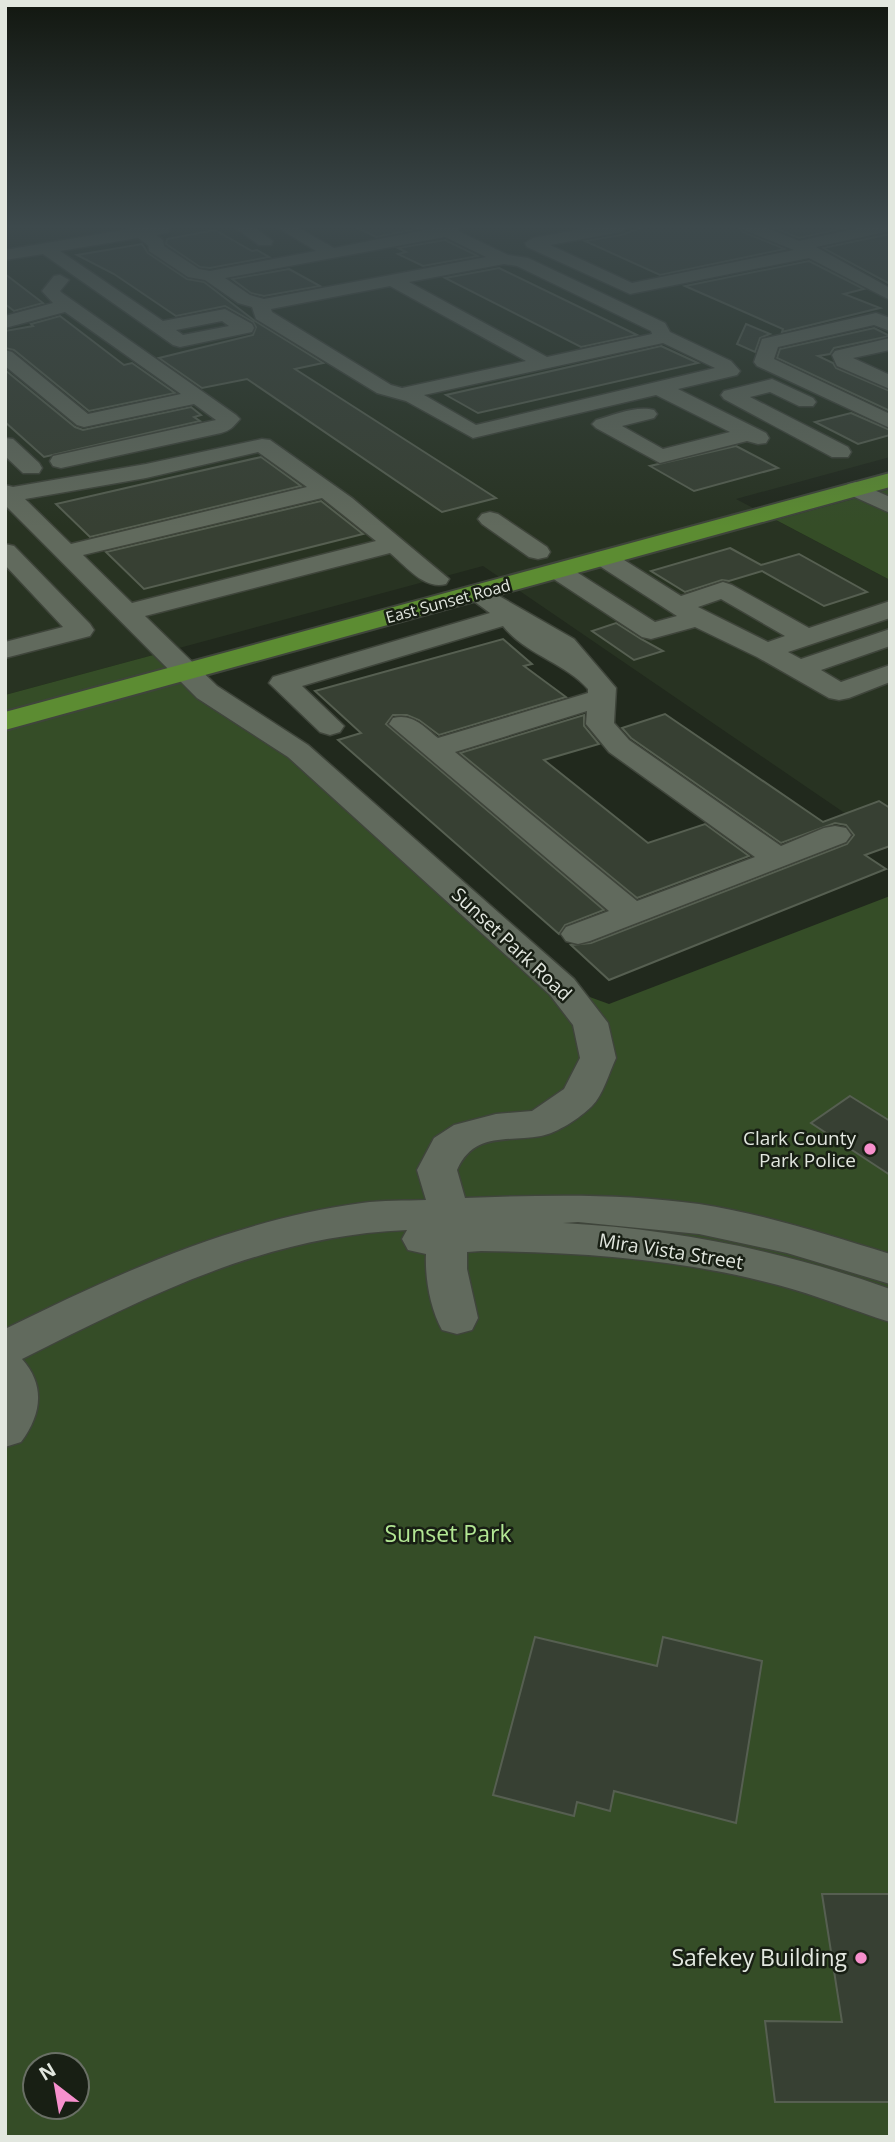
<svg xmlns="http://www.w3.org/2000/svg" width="895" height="2142" viewBox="0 0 895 2142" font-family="'Open Sans',sans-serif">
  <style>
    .built { fill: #283322 }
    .green { fill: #354d27; fill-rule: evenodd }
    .building { fill: #374033; stroke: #565f51; stroke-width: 2 }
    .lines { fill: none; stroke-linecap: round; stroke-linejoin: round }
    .minor-casing { stroke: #3f453b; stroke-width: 3 }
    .major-casing { stroke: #3f453b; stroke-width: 4 }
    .minor { fill: #616a5d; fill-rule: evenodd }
    .major { fill: #5c8c32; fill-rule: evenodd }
    .poi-dot { fill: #f790cd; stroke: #181f14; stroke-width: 2.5 }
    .labels { text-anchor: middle; stroke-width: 5; stroke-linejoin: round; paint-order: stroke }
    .far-street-label { font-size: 16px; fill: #e2e7df; stroke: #181f14 }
    .street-label { font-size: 19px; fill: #e2e7df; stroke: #181f14 }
    .poi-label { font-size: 19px; fill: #e2e7df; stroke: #181f14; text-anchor: end }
    .near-park-label { font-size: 23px; fill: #b3e794; stroke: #181f14 }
    .near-poi-label { font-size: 23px; fill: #e2e7df; stroke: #181f14; text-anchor: end }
  </style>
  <rect width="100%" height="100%" fill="#21291d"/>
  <path class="built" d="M5,227H890V457L736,499L890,580V844L483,566L5,695Z"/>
  <g class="green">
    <path d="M890,489V580L776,520Z"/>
    <path d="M168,651L266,728L562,987L609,1004L890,896V2137H5V695ZM35,2065H77V2107H35Z"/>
  </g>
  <g class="building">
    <path d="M356,227H420L422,228L376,237Z"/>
    <path d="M643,227H739L743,232L785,249L660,275L585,241L621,235Z"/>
    <path d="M772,227H850L799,238Z"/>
    <path d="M215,230L252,251L257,250L269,257L210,268L200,267L166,244L167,239Z"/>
    <path d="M890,234V284L823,248Z"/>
    <path d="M445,240L478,256L423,266L398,254L406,252L398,248Z"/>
    <path d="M142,244L148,253L187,279L204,282L255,321L323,363L295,369L496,498L442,512L247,379L202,388L159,358L253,335L256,327L253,322L225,306L176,316L114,274L77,255Z"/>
    <path d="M809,261L864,289L844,294L880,308L782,332L783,329L685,286Z"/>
    <path d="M499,268L637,335L581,347L445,278Z"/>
    <path d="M289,269L320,286L264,296L251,293L232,279Z"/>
    <path d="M5,274L43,303L14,311L5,304Z"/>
    <path d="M60,316L124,365L132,363L175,393L89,411L14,350L5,348V331L33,326L31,324Z"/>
    <path d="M746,324L770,334L760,338L755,352L737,344Z"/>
    <path d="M874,328L890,336L834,348L830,354L818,356L833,363L836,368L890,391V411L777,358L780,349Z"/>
    <path d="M661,346L698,363L478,413L446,395Z"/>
    <path d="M5,370L75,427L83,430L191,407L201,415L194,417L200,421L44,457L5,422Z"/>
    <path d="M851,413L890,430V435L858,444L815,422Z"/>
    <path d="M736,446L778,468L694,491L650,466Z"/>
    <path d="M261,457L301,486L90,537L56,504Z"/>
    <path d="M321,501L363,534L144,589L106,552Z"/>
    <path d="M730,548L761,565L799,554L867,592L824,606L762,571L729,581L722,580L685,592L651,571Z"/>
    <path d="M616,623L641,639L663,651L634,660L592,631Z"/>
    <path d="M503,639L532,664L524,666L566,697L439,735L419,720L407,715H393L386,724L604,910L565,925L559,934L338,740L361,733L315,691Z"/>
    <path d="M665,714L823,822L879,801L890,808V846L865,855L886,869L609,980L571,945L591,943L847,844L854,835L846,825L835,823L781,843L631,738L622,728Z"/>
    <path d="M584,715V726L599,744L544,760L648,843L705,824L749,856L637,898L460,753Z"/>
    <path d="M850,1096L890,1121V1175L811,1123Z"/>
    <path d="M535,1637L657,1666L663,1637L762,1661L736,1823L614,1791L610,1811L577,1802L574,1816L493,1795Z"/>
    <path d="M822,1894H890V2102H775L765,2021L842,2022Z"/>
  </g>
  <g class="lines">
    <defs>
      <g id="minor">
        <path d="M141,227H170L169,232L156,235L163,240L164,246L199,269L210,271L316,251L277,227H297L334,248L440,227H457L460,232L508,255L528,258L665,323L670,332L731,361L740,371L737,375L678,389L766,433L769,438L766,443L758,444L747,441L660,463L596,428L592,424L596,420C613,415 637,405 654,410L657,414L654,418L622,426L663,449L730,432L656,395L473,438L406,401L377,393L256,319L252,307L238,303L205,280L188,277L149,251L148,245L138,238L60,251L163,321L225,309L252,324L254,328L252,332L180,347L173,345L43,254L5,260V250ZM445,237L486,257L264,299L250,295L225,278ZM504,264L517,266L651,331L652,334L547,357L409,282ZM390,286L526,361L402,388L391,385L272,312L271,309ZM222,321L229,326L183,335L176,330ZM663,343L715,368L476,425L424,395Z"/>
        <path d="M234,227H254L273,241L271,245H259Z"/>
        <path d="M593,227H629L621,232L550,245L632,283L794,250L744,230L742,227H765L799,241L863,227H890V231L816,247L890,288V300L809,258L630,294L527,247L525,243L533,238Z"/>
        <path d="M60,275L69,280L60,291L62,293L236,415L240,419C234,426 230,431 221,433L61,468L53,466L50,461L53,456L216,420L194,404L84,427L77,425L5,366V350L12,352L88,414L181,394L65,312L5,328V316L53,303L42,291L54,276Z"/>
        <path d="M876,313L890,318V331L874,325L778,347L774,359L890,414V428L757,366L754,362L762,339Z"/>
        <path d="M890,338V350L853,358L890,375V389L837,366L832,355L835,351Z"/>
        <path d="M772,379L813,398L816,402L813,406H799L770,392L750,397L848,447L851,452L848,457H832L724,399L721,395L724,391Z"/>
        <path d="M5,438L13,439L39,463L42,468L39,473H23L5,456Z"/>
        <path d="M262,439L270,440L352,498L449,579L446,584C424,590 406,566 390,553L145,616L217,686L308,745L574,979L608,1023L616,1058C609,1073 603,1095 592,1106C580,1118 557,1133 541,1136C506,1142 474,1132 457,1170L465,1198C543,1195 621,1193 699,1204C764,1214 827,1235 890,1254V1284L787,1253L699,1234L578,1222L563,1223C676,1229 784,1251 890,1289V1322C852,1310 816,1295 778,1285C681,1259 581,1252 481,1251L467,1252V1269L478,1318L472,1330L457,1334L442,1330C430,1308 425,1278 426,1254L408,1250L402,1239L407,1230C263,1236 148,1296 22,1359C46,1386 41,1415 21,1442L5,1447V1329C119,1273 234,1220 362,1203C382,1200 405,1201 426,1200L417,1170L434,1138L454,1125L496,1114L532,1111L564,1089L580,1058L573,1025L550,995L288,757L197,698L5,505V485L13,487L146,464ZM258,452L307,487L71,544L25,499L146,478ZM322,498L376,541L132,603L83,555Z"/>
        <path d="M856,482L890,497V513L848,494L845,489L848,484Z"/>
        <path d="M490,512L498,514L547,547L550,552L547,557L538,559L529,557L482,524L478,519L482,514Z"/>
        <path d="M5,544L14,546L90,624L94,630L90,636L5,658V642L63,627L5,565Z"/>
        <path d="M604,551L613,553L681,596L723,582L732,585L809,628L890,601V618L788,652L801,659L890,629V646L821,670L841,682L890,665V682L849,698L839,700L829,698L757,657L695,627L651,639L642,637L549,576L546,571L549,566L558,564L567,566L655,622L677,616L595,563L592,558L595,553ZM721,599L785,636L768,642L698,607Z"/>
        <path d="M476,585L485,588L574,639L616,688L614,723L629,740L781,846L824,828L835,826L846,828L851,835L846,842L590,941L578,944L566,941L561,934L566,927L609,911L389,724L393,718C413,713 424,727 438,738L588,693V689C565,663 525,654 503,626L302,686L344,726L340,732L330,735L320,732L269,683L273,677L490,613L463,593L467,588ZM587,711L586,724L609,752L755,857L637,901L455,752Z"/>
      </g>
      <path id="major" d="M890,473V487L5,730V712Z"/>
    </defs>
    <use href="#minor" class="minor-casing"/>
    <use href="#major" class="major-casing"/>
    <use href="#minor" class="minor"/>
    <use href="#major" class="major"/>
  </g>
  <linearGradient id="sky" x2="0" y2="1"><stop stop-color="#121710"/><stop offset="0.43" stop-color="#3d494c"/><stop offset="1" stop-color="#3d494c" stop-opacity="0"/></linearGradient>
  <rect width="895" height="527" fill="url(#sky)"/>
  <g class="poi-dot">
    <circle cx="870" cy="1149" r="7"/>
    <circle cx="861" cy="1958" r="7"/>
  </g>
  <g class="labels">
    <g class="far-street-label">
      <text transform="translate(448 601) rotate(-15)" y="6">East Sunset Road</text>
    </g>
    <g class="street-label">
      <text transform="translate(512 944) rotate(43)" y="7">Sunset Park Road</text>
      <text transform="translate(671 1251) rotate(9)" y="7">Mira Vista Street</text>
    </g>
    <g class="poi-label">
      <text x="856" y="1145">Clark County<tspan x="856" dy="22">Park Police</tspan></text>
    </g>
    <g class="near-park-label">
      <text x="448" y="1542">Sunset Park</text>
    </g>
    <g class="near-poi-label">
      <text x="847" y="1966">Safekey Building</text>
    </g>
  </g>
  <rect width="895" height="2142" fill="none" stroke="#e2e7df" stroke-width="14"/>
  <g transform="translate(56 2086) rotate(329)"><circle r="33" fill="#181f14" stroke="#696f65" stroke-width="2"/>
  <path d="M0-5L12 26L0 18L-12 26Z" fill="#f790cd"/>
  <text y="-10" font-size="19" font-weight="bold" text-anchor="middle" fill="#e2e7df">N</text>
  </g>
</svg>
